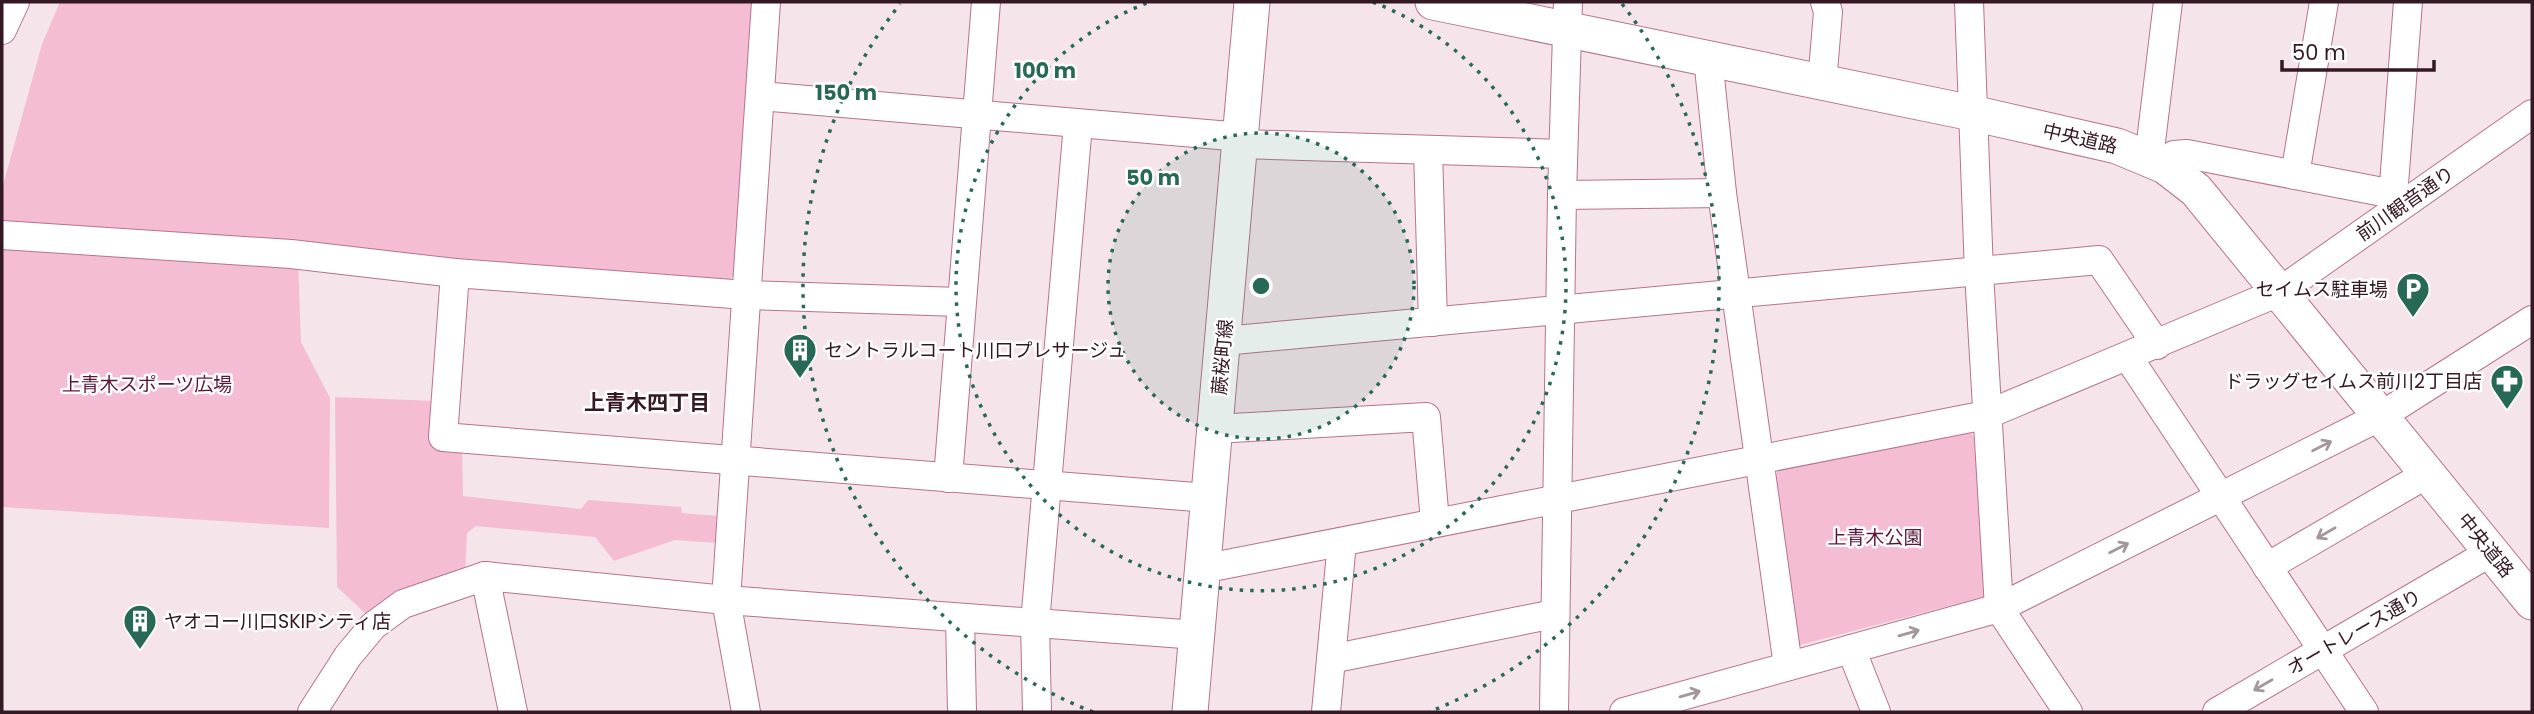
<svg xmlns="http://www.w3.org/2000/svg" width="2534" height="714" viewBox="0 0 2534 714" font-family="Poppins,'Noto Sans JP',sans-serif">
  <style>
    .green { fill: #f4bdd3 }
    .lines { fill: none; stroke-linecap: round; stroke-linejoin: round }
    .minor-casing { stroke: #b87290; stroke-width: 30 }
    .major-casing { stroke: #b87290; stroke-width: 37 }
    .minor { stroke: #fff; stroke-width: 28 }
    .major { stroke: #fff; stroke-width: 35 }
    .oneway { stroke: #a4979c }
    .ring { fill: none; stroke: #276857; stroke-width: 3.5; stroke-dasharray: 3.5 7 }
    .labels { text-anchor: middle; stroke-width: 5; stroke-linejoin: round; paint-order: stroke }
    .street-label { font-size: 19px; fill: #341824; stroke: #fff }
    .poi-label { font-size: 19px; fill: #341824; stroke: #fff; text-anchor: end }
    .park-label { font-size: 19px; fill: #5d163b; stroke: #fff }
    .neighbourhood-label { font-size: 21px; font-weight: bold; fill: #341824; stroke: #fff }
    .centre { fill: #276857; stroke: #fff; stroke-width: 3.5 }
    .ring-label { font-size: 21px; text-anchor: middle; font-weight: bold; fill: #276857; stroke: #fff; stroke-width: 5; stroke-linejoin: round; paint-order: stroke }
  </style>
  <rect width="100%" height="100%" fill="#f5e5eb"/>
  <g class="green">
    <path d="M60,2H754L736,273L724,284L2,226V189L42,44Z"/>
    <path d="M2,242L298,262L301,342L330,398L329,528L2,507Z"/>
    <path d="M335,397L435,401L462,449L463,496L581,509L588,500L681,507L682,513L719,516L717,543L675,540L614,561L595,537L476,526L467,533L465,574C428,575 398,596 368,616L337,587Z"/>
    <path d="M1969,431L1979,443L1987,587L1983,597L1800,645L1793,637L1773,480L1780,467Z"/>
  </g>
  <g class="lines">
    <defs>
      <g id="minor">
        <path d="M1969,2L1979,273L1999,608L2068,712"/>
        <path d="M2,30L15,2"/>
        <path d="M1708,58L1722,193L1788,666"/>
        <path d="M1822,83L1828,12L1825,2"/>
        <path d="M760,96L1242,137"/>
        <path d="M1242,144L1563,154"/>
        <path d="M1428,150L1433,322"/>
        <path d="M2149,158L2168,2"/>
        <path d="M2165,166L2174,155L2187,154L2393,194"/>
        <path d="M2295,175L2324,2"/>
        <path d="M1562,195L1722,193"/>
        <path d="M2392,210L2408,2"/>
        <path d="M2,235L291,254L455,273"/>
        <path d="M960,302L746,295L455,273L443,437L1208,498"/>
        <path d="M1223,341L2099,260L2157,345"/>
        <path d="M2128,357L2364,712"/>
        <path d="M1215,429L1426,417L1435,522"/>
        <path d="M948,478L986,2"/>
        <path d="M2267,567L2427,474"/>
        <path d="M1202,569L1986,415L2279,292L2532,114"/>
        <path d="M485,576L513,712"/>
        <path d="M960,618L962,712"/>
        <path d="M1851,649L1876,712"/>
        <path d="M1331,659L1554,614"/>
        <path d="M312,712L348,656L373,626L403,604L485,576L726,600L1197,635"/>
        <path d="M746,712L726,600L766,2"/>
        <path d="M1037,712L1035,623L1078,124"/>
        <path d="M1326,712L1342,542"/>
        <path d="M1554,712L1562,195L1568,2"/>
        <path d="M1624,712L1999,608L2381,416L2532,320"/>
        <path d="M2217,712L2491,552"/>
      </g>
      <g id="major">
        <path d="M1433,2L1972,113L2117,146L2165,166L2196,190L2532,602"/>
        <path d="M1190,712L1252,2"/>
      </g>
    </defs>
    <use href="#minor" class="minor-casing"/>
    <use href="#major" class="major-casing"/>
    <use href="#minor" class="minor"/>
    <use href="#major" class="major"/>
  </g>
  <defs><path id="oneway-shaft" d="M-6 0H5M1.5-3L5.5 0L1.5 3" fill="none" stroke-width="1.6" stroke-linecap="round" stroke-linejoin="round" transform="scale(1.75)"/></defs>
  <g class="oneway">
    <use href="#oneway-shaft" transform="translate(2322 446) rotate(-27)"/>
    <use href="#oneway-shaft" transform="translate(2326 533) rotate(150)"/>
    <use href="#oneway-shaft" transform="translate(2119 548) rotate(-27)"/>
    <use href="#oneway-shaft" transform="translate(1909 633) rotate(-16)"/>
    <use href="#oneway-shaft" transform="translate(2263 685) rotate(150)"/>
    <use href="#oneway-shaft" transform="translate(1690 694) rotate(-16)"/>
  </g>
  <circle cx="1261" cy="286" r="153" fill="#276857" fill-opacity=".12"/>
  <g class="ring">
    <circle cx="1261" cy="286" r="153"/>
    <path d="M1373 2A305 305 0 1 1 1149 2"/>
    <path d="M1093 712A458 458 0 0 1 900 4M1622 4A458 458 0 0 1 1429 712"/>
  </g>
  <defs>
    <symbol id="parking-pin" viewBox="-11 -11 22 30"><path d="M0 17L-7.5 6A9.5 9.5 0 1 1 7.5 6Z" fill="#276857" stroke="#fff"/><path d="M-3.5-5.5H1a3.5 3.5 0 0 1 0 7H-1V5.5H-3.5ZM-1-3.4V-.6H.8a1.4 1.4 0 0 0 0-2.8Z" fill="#fff"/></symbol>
    <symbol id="building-pin" viewBox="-11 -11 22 30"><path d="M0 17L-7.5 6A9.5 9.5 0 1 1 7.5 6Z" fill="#276857" stroke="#fff"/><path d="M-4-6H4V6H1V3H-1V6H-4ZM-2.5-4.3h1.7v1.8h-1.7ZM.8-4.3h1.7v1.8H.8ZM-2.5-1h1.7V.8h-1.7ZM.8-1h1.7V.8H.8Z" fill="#fff"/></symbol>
    <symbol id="pharmacy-pin" viewBox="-11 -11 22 30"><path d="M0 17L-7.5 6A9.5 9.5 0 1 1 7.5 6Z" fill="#276857" stroke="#fff"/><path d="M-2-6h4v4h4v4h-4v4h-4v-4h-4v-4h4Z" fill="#fff"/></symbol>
  </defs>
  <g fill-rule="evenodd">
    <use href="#parking-pin" x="2394" y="270" width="38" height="52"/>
    <use href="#building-pin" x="781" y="331" width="38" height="52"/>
    <use href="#pharmacy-pin" x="2488" y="362" width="38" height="52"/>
    <use href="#building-pin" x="121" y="602" width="38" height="52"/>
  </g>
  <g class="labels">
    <g class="street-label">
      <text transform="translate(2080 138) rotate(13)" y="7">中央道路</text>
      <text transform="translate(2405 203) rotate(-35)" y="7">前川観音通り</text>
      <text transform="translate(1222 357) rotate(-85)" y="7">蕨桜町線</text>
      <text transform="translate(2486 545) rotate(51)" y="7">中央道路</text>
      <text transform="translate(2354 632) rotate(-30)" y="7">オートレース通り</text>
    </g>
    <g class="poi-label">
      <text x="2388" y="296">セイムス駐車場</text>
      <text x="824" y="357" text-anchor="start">セントラルコート川口プレサージュ</text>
      <text x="2482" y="388">ドラッグセイムス前川2丁目店</text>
      <text x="164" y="628" text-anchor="start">ヤオコー川口SKIPシティ店</text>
    </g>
    <g class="park-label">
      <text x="147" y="391">上青木スポーツ広場</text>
      <text x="1875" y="544">上青木公園</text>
    </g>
    <g class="neighbourhood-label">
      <text x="647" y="410">上青木四丁目</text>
    </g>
  </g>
  <circle cx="1261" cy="286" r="10" class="centre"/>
  <g class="ring-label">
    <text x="1045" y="78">100 m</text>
    <text x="846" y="100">150 m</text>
    <text x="1153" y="185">50 m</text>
  </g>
  <rect width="2534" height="714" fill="none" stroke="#341824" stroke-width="7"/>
  <path d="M2282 60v10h152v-10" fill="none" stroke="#341824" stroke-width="3.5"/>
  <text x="2292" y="60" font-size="21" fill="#341824" stroke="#ffffff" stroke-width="5" paint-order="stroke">50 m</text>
</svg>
